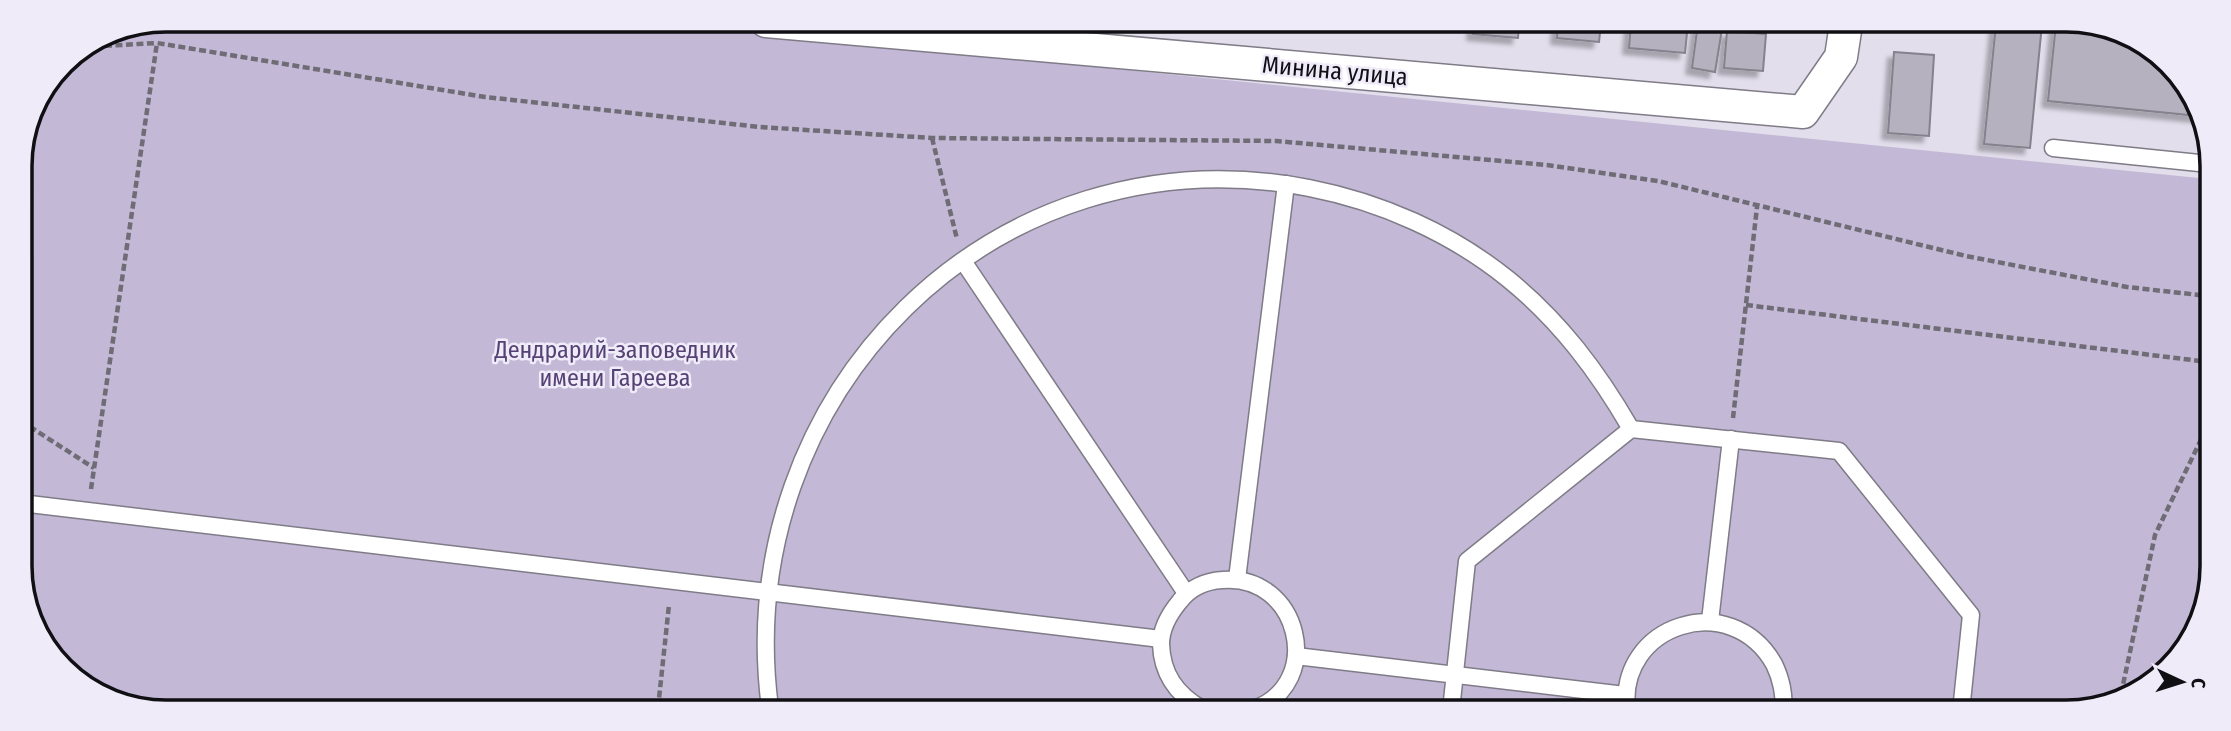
<svg xmlns="http://www.w3.org/2000/svg" width="2231" height="731" viewBox="0 0 2231 731" font-family="'Fira Sans Condensed',sans-serif">
  <style>
    .green { fill: #c3b8d6 }
    .building { fill: #b5b1be; stroke: #85818d; stroke-width: 2; filter: url(#shadow) }
    .lines { fill: none; stroke-linecap: round; stroke-linejoin: round }
    .service-casing { stroke: #7f7b87; stroke-width: 19 }
    .minor-casing { stroke: #7f7b87; stroke-width: 35 }
    .path { stroke: #6f6c75; stroke-width: 4.5; stroke-dasharray: 7 3.5; stroke-linecap: butt }
    .service { stroke: #fff; stroke-width: 16 }
    .minor { stroke: #fff; stroke-width: 32 }
    .labels { text-anchor: middle; stroke-width: 5; stroke-linejoin: round; paint-order: stroke }
    .street-label { font-size: 24px; fill: #100f13; stroke: #f0ebf9 }
    .park-label { font-size: 24px; fill: #554173; stroke: #f0ebf9 }
    .rim { fill: none; stroke: #100f13; stroke-width: 3.5 }
  </style>
  <defs>
    <filter id="shadow"><feDropShadow dx="-6" dy="6" stdDeviation="2" flood-color="#0004"/></filter>
  </defs>
  <rect width="100%" height="100%" fill="#e3deec"/>
  <path class="green" d="M165,19L630,20L2209,179L2207,604L2155,681L2075,711L127,707L56,662L22,594L20,156L31,109L62,62L110,30Z"/>
  <g class="building">
    <path d="M1474,23H1519L1518,38L1473,34Z"/>
    <path d="M1558,23H1601L1599,42L1557,38Z"/>
    <path d="M1631,23H1688L1685,53L1629,48Z"/>
    <path d="M1698,23H1723L1715,72L1692,68Z"/>
    <path d="M1996,24H2042L2030,148L1984,144Z"/>
    <path d="M2056,24H2104L2175,69L2199,116L2048,101Z"/>
    <path d="M1727,31L1766,34L1763,71L1724,68Z"/>
    <path d="M1894,52L1934,55L1929,136L1888,133Z"/>
  </g>
  <g class="lines">
    <defs>
      <g id="service">
        <path d="M2053,148L2209,164"/>
        <path d="M963,261L1186,593"/>
        <path d="M21,503L1161,639"/>
        <path d="M1237,579L1286,184"/>
        <path d="M1710,621L1731,439"/>
        <path d="M1296,656L1625,695"/>
        <path d="M1784,707L1818,711"/>
        <path d="M770,708C729,395 994,127 1309,188C1381,202 1451,233 1508,279C1560,321 1598,372 1631,429"/>
        <path d="M1202,709C1176,694 1162,674 1161,644C1161,628 1170,613 1180,601C1190,588 1206,581 1222,580C1299,573 1326,683 1254,709"/>
        <path d="M1451,710L1467,561L1631,429L1839,451L1971,615L1961,711"/>
        <path d="M1627,710C1617,624 1731,588 1774,664C1781,678 1785,696 1783,711"/>
      </g>
      <path id="minor" d="M766,21L1803,112L1841,57L1846,24"/>
    </defs>
    <use href="#service" class="service-casing"/>
    <use href="#minor" class="minor-casing"/>
    <g class="path">
      <path d="M84,47L157,43"/>
      <path d="M932,138L957,239"/>
      <path d="M1746,305L2208,362"/>
      <path d="M1733,418L1757,207"/>
      <path d="M21,421L94,468"/>
      <path d="M91,489L157,43L485,97L760,127L932,138L1276,141L1547,165L1658,181L1966,256L2127,287L2208,296"/>
      <path d="M2121,694L2155,535L2208,425"/>
      <path d="M658,708L669,605"/>
    </g>
    <use href="#service" class="service"/>
    <use href="#minor" class="minor"/>
  </g>
  <g class="labels">
    <g class="street-label">
      <text transform="translate(1335 71) rotate(5)" y="8">Минина улица</text>
    </g>
    <g class="park-label">
      <text x="615" y="358">Дендрарий-заповедник<tspan x="615" dy="28">имени Гареева</tspan></text>
    </g>
  </g>
  <path d="M0 0H2231V731H0ZM166 32H2066A134 134 0 0 1 2200 166V566A134 134 0 0 1 2066 700H166A134 134 0 0 1 32 566V166A134 134 0 0 1 166 32Z" fill="#f0ebf9" fill-rule="evenodd"/>
  <path class="rim" d="M166 32H2066A134 134 0 0 1 2200 166V566A134 134 0 0 1 2066 700H166A134 134 0 0 1 32 566V166A134 134 0 0 1 166 32Z"/>
  <g transform="translate(2182 682) rotate(94)" stroke="#f0ebf9" stroke-width="5" paint-order="stroke">
  <path d="M0-5L12 26L0 18L-12 26Z" fill="#100f13"/>
  <text y="-10" font-size="19" font-weight="bold" text-anchor="middle" fill="#100f13">С</text>
  </g>
</svg>
